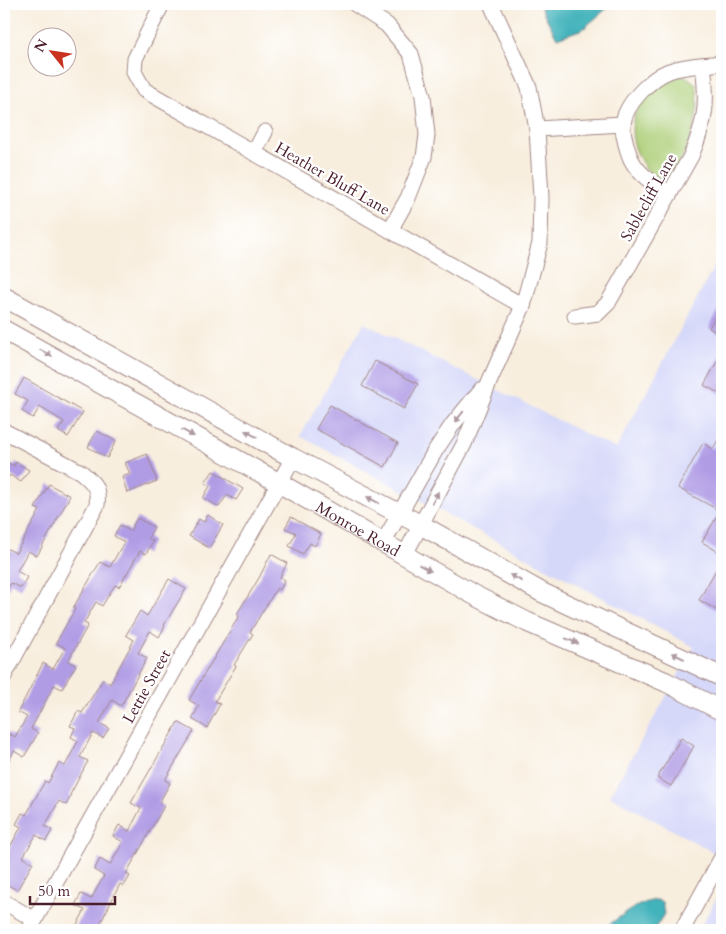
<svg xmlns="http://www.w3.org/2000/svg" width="726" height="934" viewBox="0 0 726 934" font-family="Cardo,serif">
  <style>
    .built { fill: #d6d8f9 }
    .green { fill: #adcf78; stroke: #7c7752 }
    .water { fill: #42b2bb; stroke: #466873 }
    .building { fill: #b09ce5 }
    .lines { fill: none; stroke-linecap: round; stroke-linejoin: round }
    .minor-casing { stroke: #a18684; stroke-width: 17 }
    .major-casing { stroke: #a18684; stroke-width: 21 }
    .minor { stroke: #fff; stroke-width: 15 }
    .major { stroke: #fff; stroke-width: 19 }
    .oneway { fill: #ae9aa0 }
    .labels { text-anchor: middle; stroke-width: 4.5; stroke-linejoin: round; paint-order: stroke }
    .street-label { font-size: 16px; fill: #4a1f2b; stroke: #fff }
  </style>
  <rect width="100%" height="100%" fill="#fff"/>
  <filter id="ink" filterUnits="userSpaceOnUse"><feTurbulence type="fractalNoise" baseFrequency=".02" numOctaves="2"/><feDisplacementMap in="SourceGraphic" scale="10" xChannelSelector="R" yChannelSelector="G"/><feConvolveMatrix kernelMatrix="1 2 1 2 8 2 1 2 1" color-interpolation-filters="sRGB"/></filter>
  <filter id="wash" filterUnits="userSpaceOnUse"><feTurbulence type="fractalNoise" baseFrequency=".0096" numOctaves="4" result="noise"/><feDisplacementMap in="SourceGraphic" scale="20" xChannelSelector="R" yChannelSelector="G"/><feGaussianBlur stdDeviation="1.12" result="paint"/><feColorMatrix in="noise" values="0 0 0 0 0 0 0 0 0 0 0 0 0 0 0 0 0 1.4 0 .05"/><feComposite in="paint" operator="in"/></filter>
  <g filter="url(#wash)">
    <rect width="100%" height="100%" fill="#f8eede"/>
    <g class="built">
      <path d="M722,252V857L610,796L694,647L300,436L364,323L616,449Z"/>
      <path d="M722,888V930H699Z"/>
    </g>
    <path class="green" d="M676,76L687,77L696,84C698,93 698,101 697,111C695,126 679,185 657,178C648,174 642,163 638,155C621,118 643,92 676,76Z"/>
    <g class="water">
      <path d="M539,4H612L583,29L557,38Z"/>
      <path d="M657,900L662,902L664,914L654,930H601C618,919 636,902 657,900Z"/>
    </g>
    <g id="blocks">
      <g class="building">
        <path d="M722,304V336L709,328Z"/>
        <path d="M722,353V395L704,385Z"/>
        <path d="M375,361L418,384L404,409L362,386Z"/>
        <path d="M24,378L83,412L68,437L58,431L64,422L40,407L33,418L22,411L28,401L15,394Z"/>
        <path d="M330,405L398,443L385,467L316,429Z"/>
        <path d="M97,431L116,441L107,458L88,447Z"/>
        <path d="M722,433V554L702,542L720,511L678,488L703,443L713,449Z"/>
        <path d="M147,454L157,481L127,493L122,477L130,474L125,463Z"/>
        <path d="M4,460L14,466L16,462L29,470L21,482L10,475L4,485Z"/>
        <path d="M213,471L243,489L236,500L227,495L219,507L203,498L210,486L205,483Z"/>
        <path d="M49,484L70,496L37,556L28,551L17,571L27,577L21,588L11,583L4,595V547L16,553L40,510L35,508Z"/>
        <path d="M208,515L223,525L209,548L189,536L199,519L204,522Z"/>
        <path d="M291,517L321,534L315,546L310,543L303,554L289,546L296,533L285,528Z"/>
        <path d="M137,518L154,527L148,538L153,541L146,554L140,551L119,587L115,585L102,606L96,602L84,623L88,625L68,661L76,665L62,689L54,685L31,729L38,733L24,757L14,751L4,770V731L15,737L27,717L18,712L43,663L53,669L65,648L56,643L75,609L73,608L100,562L110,567L124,542L114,536L120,525L130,531Z"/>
        <path d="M271,554L287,563L280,577L285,580L280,590L277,588L250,632L253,634L234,665L236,666L215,701L220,704L207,728L192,719L199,706L189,700L239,616L237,614L259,578Z"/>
        <path d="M722,559V613L699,600Z"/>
        <path d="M169,579L186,589L164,625L165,626L159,637L150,631L138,653L147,658L121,706L112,700L99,723L109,728L103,738L93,733L80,757L88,761L70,795L71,796L66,805L59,801L45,826L52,830L46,841L36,835L23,857L33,863L17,890L4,883V858L21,827L16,824L22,813L26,815L45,781L48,783L59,763L65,766L78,741L71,737L75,728L70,726L78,711L82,713L103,679L110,684L134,640L126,635L140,611L147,616Z"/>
        <path d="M178,722L194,731L165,780L170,783L159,803L164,806L126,874L130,876L124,886L120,884L97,930H74L85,910L75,905L81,894L91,899L104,876L94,870L100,859L110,865L123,842L113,836L119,825L129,831L141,808L131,803Z"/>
        <path d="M681,738L694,746L671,786L657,778Z"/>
      </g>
    </g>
  </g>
  <g filter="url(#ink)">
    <use href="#blocks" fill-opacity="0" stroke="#a18684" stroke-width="1"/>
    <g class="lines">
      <defs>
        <g id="minor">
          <path d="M162,4L135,59L134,72L144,90L523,306"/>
          <path d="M355,4L387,25L411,54L423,96L427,135L424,157L408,198L390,230"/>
          <path d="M537,129L623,124"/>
          <path d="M254,153L265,132"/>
          <path d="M670,194C656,185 640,176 632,161C628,154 622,132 623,124C625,104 651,78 669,71C686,65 705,65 722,63"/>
          <path d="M575,316L598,313L608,303L691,156C706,120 708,104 703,65"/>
          <path d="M4,431L81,472C94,483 99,488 97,505L4,676"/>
          <path d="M383,543L435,451L453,424L481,390"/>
          <path d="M404,556L464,444L490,380L523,306L540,243L541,197L537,129L529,87L491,4"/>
          <path d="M4,902L35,920"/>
          <path d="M29,930L293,458"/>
          <path d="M682,930L722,857"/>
        </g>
        <g id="major">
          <path d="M4,297L293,458L421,525L543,593L722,677"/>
          <path id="s1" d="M4,330L279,483L474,595L527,622L666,682L722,711"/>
        </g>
      </defs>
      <use href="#minor" class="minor-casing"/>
      <use href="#major" class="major-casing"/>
      <use href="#minor" class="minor"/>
      <use href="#major" class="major"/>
    </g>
    <defs><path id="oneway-solid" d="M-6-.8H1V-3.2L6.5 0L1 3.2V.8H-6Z" transform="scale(1.25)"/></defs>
    <g class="oneway">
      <use href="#oneway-solid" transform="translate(46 353) rotate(29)"/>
      <use href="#oneway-solid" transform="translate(459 417) rotate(129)"/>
      <use href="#oneway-solid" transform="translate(188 433) rotate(29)"/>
      <use href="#oneway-solid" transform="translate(251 434) rotate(-151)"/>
      <use href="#oneway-solid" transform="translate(435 498) rotate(-62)"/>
      <use href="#oneway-solid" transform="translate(373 500) rotate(-152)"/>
      <use href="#oneway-solid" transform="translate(425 568) rotate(29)"/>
      <use href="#oneway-solid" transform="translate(516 578) rotate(-152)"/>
      <use href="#oneway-solid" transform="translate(572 641) rotate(23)"/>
      <use href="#oneway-solid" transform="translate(678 656) rotate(-155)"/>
    </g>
  </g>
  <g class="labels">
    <g class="street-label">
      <text transform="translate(333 178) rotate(30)" y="6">Heather Bluff Lane</text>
      <text transform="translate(648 197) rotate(-61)" y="6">Sablecliff Lane</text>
      <text dy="6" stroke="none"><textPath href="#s1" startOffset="406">Monroe Road</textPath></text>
      <text transform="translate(146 686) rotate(-61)" y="6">Lettie Street</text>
    </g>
  </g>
  <rect width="726" height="934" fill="none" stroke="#fff" stroke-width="20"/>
  <g transform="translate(52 52) rotate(300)"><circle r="24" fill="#ffffff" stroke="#b7a5aa"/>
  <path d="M0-4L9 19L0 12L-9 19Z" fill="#c8321e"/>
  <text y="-8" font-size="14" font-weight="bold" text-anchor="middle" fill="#4a1f2b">N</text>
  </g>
  <path d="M30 896v8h85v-8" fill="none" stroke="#4a1f2b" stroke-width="2.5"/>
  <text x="38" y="896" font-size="15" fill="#4a1f2b" stroke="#ffffff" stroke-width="4" paint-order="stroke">50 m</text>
</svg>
